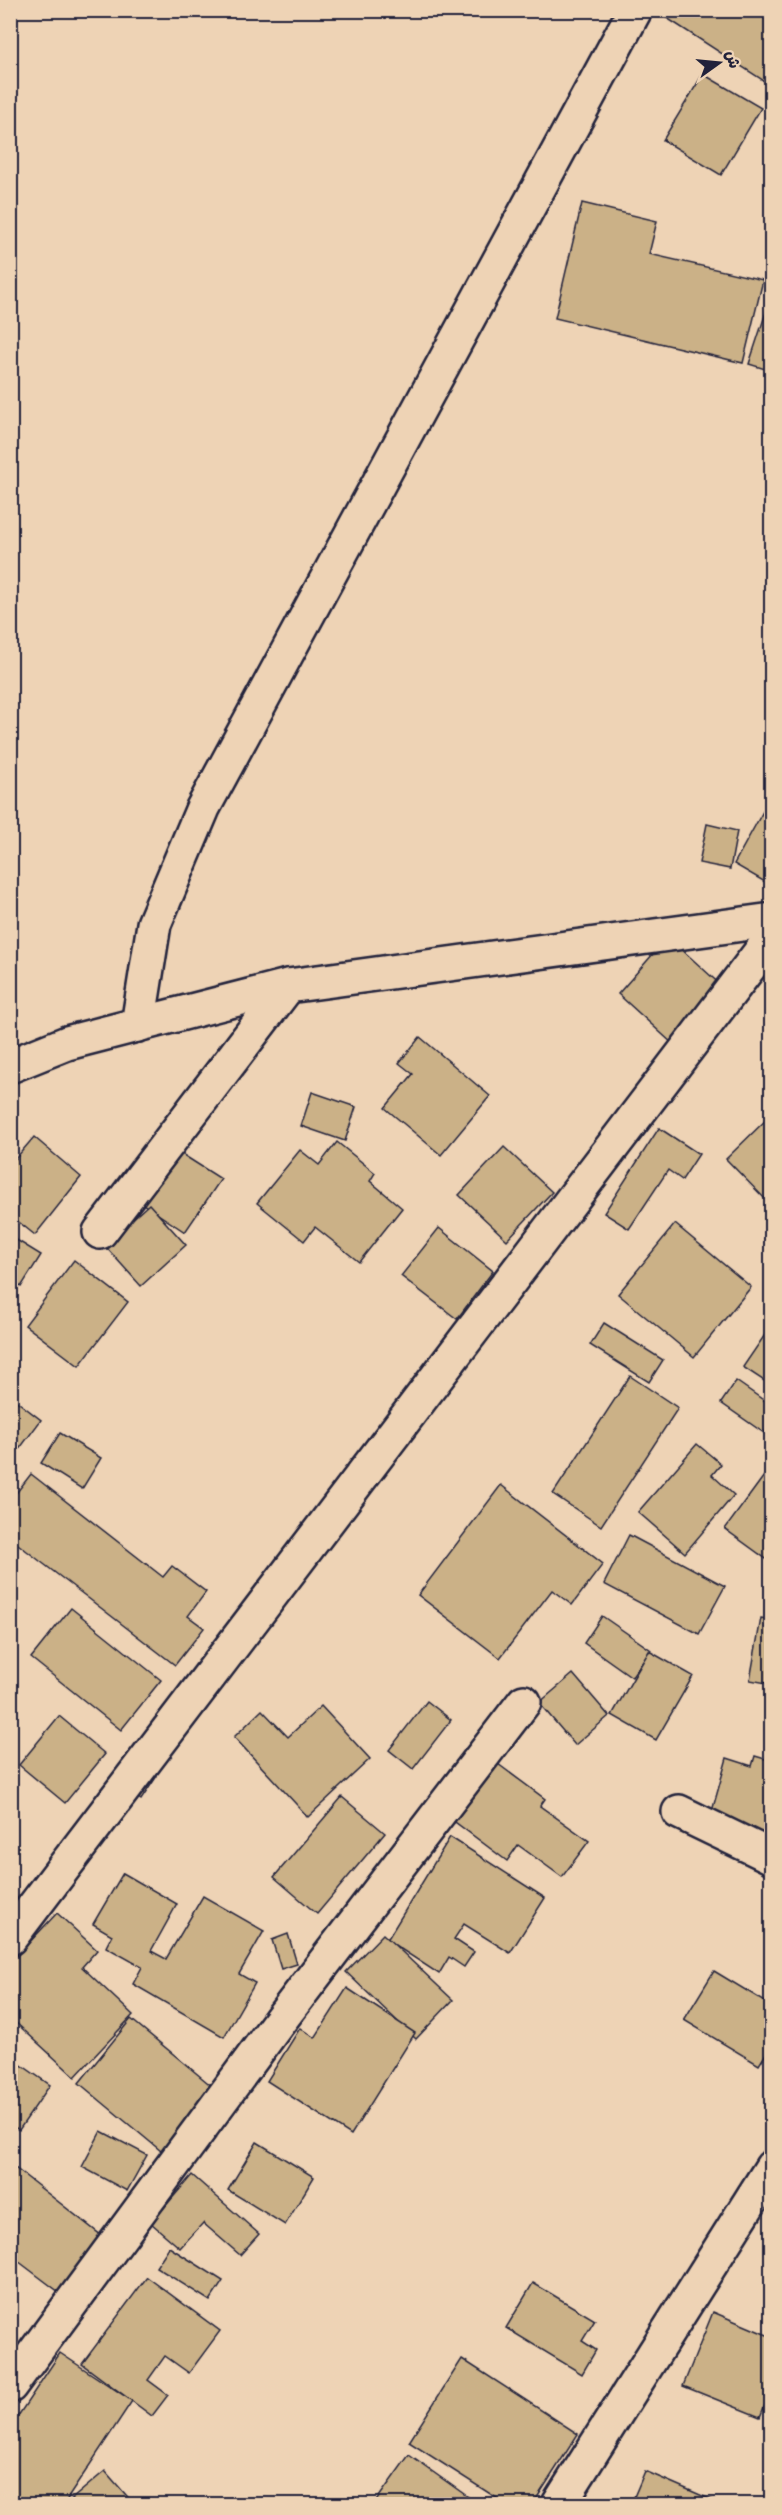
<svg xmlns="http://www.w3.org/2000/svg" width="782" height="2515" viewBox="0 0 782 2515" font-family="'Architects Daughter','Playpen Sans Arabic',sans-serif">
  <style>
    .building { fill: #cbb187; stroke: #22223b; stroke-width: 1.5 }
    .lines { fill: none; stroke-linecap: round; stroke-linejoin: round }
    .minor-casing { stroke: #22223b; stroke-width: 38 }
    .tertiary-casing { stroke: #22223b; stroke-width: 38 }
    .minor { stroke: #eed3b5; stroke-width: 33 }
    .tertiary { stroke: #eed3b5; stroke-width: 33 }
  </style>
  <rect width="100%" height="100%" fill="#eed3b5"/>
  <filter id="ink" filterUnits="userSpaceOnUse"><feTurbulence type="fractalNoise" baseFrequency=".0167" numOctaves="2"/><feDisplacementMap in="SourceGraphic" scale="12" xChannelSelector="R" yChannelSelector="G"/><feConvolveMatrix kernelMatrix="1 2 1 2 8 2 1 2 1" color-interpolation-filters="sRGB"/></filter>
  <g filter="url(#ink)">
    <g class="building">
      <path d="M772,10V86L656,11V10Z"/>
      <path d="M703,74L761,108L721,175L663,140Z"/>
      <path d="M582,203L657,221L649,254L763,280L743,363L555,318Z"/>
      <path d="M770,300H772V371L749,364Z"/>
      <path d="M772,795V870L765,882L734,864Z"/>
      <path d="M707,824L737,831L730,869L699,863Z"/>
      <path d="M668,937L724,988L673,1044L618,994Z"/>
      <path d="M420,1037L490,1096L441,1155L385,1108L413,1074L399,1063Z"/>
      <path d="M312,1092L356,1107L345,1141L301,1126Z"/>
      <path d="M772,1114V1206L726,1159Z"/>
      <path d="M659,1128L699,1154L682,1180L668,1170L629,1229L604,1213Z"/>
      <path d="M34,1137L81,1177L35,1235L10,1215V1165Z"/>
      <path d="M337,1142L375,1173L370,1181L402,1208L359,1262L315,1227L304,1241L257,1203L300,1150L319,1165Z"/>
      <path d="M504,1147L552,1192L507,1240L459,1195Z"/>
      <path d="M177,1151L221,1179L185,1232L143,1204Z"/>
      <path d="M149,1204L186,1245L141,1286L104,1245Z"/>
      <path d="M675,1224L751,1287L694,1357L618,1294Z"/>
      <path d="M439,1228L493,1271L457,1319L401,1276Z"/>
      <path d="M10,1236L41,1255L21,1287L10,1280Z"/>
      <path d="M74,1260L128,1302L79,1366L25,1325Z"/>
      <path d="M604,1323L663,1360L649,1382L590,1345Z"/>
      <path d="M771,1326L772,1327V1386L743,1367Z"/>
      <path d="M630,1376L678,1408L601,1526L553,1494Z"/>
      <path d="M736,1381L772,1406V1422L764,1433L721,1403Z"/>
      <path d="M10,1396L41,1420L15,1455L10,1451Z"/>
      <path d="M60,1433L101,1458L82,1489L41,1463Z"/>
      <path d="M697,1444L721,1464L712,1475L734,1495L685,1553L638,1512Z"/>
      <path d="M772,1465V1558L769,1561L725,1529Z"/>
      <path d="M31,1474L163,1577L172,1566L206,1592L188,1616L204,1628L175,1665L10,1538V1501Z"/>
      <path d="M501,1485L603,1564L572,1605L552,1590L500,1658L418,1595Z"/>
      <path d="M629,1535L725,1586L699,1634L604,1584Z"/>
      <path d="M71,1608L161,1680L121,1730L31,1658Z"/>
      <path d="M602,1616L651,1650L632,1677L584,1643Z"/>
      <path d="M761,1618L772,1620V1684L750,1680Z"/>
      <path d="M649,1651L693,1676L656,1740L612,1715Z"/>
      <path d="M573,1674L609,1716L575,1745L539,1703Z"/>
      <path d="M427,1701L451,1720L413,1769L389,1750Z"/>
      <path d="M321,1706L370,1759L308,1817L234,1737L262,1710L288,1737Z"/>
      <path d="M59,1716L105,1754L65,1803L19,1765Z"/>
      <path d="M755,1756L772,1761V1825L768,1839L709,1822L727,1758L752,1766Z"/>
      <path d="M494,1761L545,1799L540,1806L589,1841L562,1877L518,1845L507,1861L451,1819Z"/>
      <path d="M143,1766L157,1776L141,1800L126,1789Z"/>
      <path d="M342,1797L385,1833L317,1914L274,1877Z"/>
      <path d="M450,1837L545,1898L510,1953L464,1924L454,1939L474,1952L464,1967L449,1957L439,1974L387,1940Z"/>
      <path d="M123,1873L177,1904L151,1951L166,1959L203,1896L264,1931L239,1974L255,1983L224,2037L133,1984L142,1967L106,1947L112,1935L93,1924Z"/>
      <path d="M57,1913L97,1950L82,1967L133,2015L75,2077L14,2021L10,2025V1963Z"/>
      <path d="M288,1934L297,1964L281,1969L272,1940Z"/>
      <path d="M383,1934L453,2000L416,2039L346,1972Z"/>
      <path d="M714,1971L772,2006V2044L759,2065L684,2020Z"/>
      <path d="M347,1988L415,2033L351,2135L267,2081L300,2028L315,2038Z"/>
      <path d="M131,2019L219,2092L167,2156L79,2083Z"/>
      <path d="M10,2057L50,2085L19,2130L10,2124Z"/>
      <path d="M101,2131L147,2155L127,2191L82,2167Z"/>
      <path d="M257,2142L314,2177L285,2225L228,2190Z"/>
      <path d="M10,2164L102,2236L59,2292L10,2255Z"/>
      <path d="M192,2175L259,2234L240,2255L203,2223L180,2248L151,2223Z"/>
      <path d="M169,2247L223,2281L210,2301L156,2267Z"/>
      <path d="M147,2277L220,2331L189,2373L165,2356L148,2380L168,2395L152,2416L82,2364Z"/>
      <path d="M533,2283L595,2320L582,2341L596,2350L582,2374L506,2328Z"/>
      <path d="M713,2312L772,2337V2388L760,2417L683,2386Z"/>
      <path d="M60,2353L132,2401L64,2504H10V2428Z"/>
      <path d="M462,2359L578,2434L533,2504H506L409,2442Z"/>
      <path d="M409,2455L478,2504H374Z"/>
      <path d="M105,2471L134,2504H66Z"/>
      <path d="M645,2471L721,2504H631Z"/>
    </g>
    <g class="lines">
      <defs>
        <g id="minor">
          <path d="M138,1025L154,924L203,808L635,10"/>
          <path d="M100,1232L288,986"/>
          <path d="M679,1812L772,1857"/>
          <path d="M10,1938L772,937"/>
          <path d="M10,2386L281,2019L524,1702"/>
          <path d="M559,2504L772,2167"/>
        </g>
        <path id="tertiary" d="M10,1066L67,1043L288,986L772,920"/>
      </defs>
      <use href="#minor" class="minor-casing"/>
      <use href="#tertiary" class="tertiary-casing"/>
      <use href="#minor" class="minor"/>
      <use href="#tertiary" class="tertiary"/>
    </g>
  </g>
  <rect width="782" height="2515" fill="none" stroke="#eed3b5" stroke-width="36"/>
  <rect x="18" y="18" width="746" height="2479" fill="none" stroke="#22223b" stroke-width="2" filter="url(#ink)"/>
  <g transform="translate(719 63) rotate(75)" stroke="#eed3b5" stroke-width="4.5" paint-order="stroke">
  <path d="M0-4.5L10 22L0 15L-10 22Z" fill="#22223b"/>
  <text y="-9" font-size="16" font-weight="bold" text-anchor="middle" fill="#22223b">ش</text>
  </g>
</svg>
